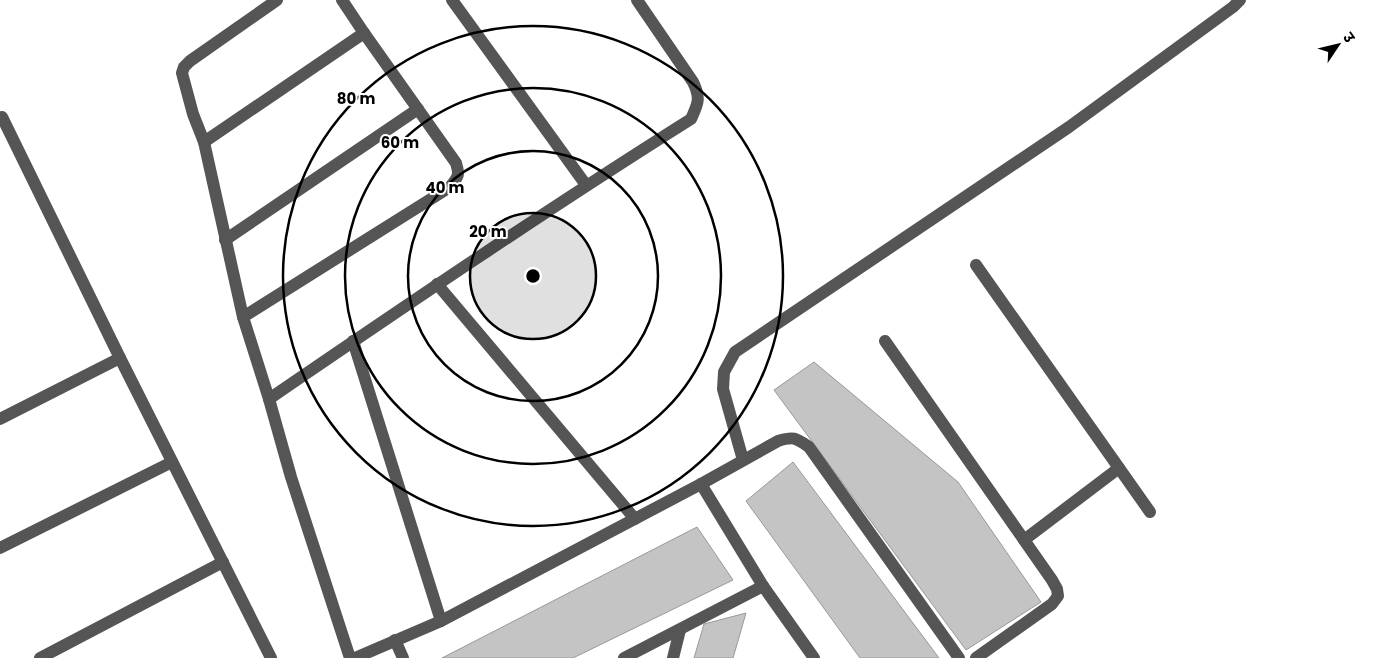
<svg xmlns="http://www.w3.org/2000/svg" width="1383" height="658" viewBox="0 0 1383 658" font-family="Poppins,'Noto Sans Devanagari',sans-serif">
  <style>
    .building { fill: #c4c4c4; stroke: #999 }
    .lines { fill: none; stroke-linecap: round; stroke-linejoin: round }
    .minor { stroke: #555; stroke-width: 12 }
    .ring { fill: none; stroke: #000; stroke-width: 2.5 }
    .centre { fill: #000; stroke: #fff; stroke-width: 2.5 }
    .ring-label { font-size: 15px; text-anchor: middle; font-weight: bold; fill: #000; stroke: #fff; stroke-width: 4; stroke-linejoin: round; paint-order: stroke }
  </style>
  <rect width="100%" height="100%" fill="#fff"/>
  <g class="building">
    <path d="M814,362L958,482L1041,602L966,650L774,390Z"/>
    <path d="M793,462L939,658H860L746,501Z"/>
    <path d="M697,527L733,580L573,658H442Z"/>
    <path d="M746,613L733,658H694L704,624Z"/>
  </g>
  <g class="lines">
    <g class="minor">
      <path d="M277,0L190,61L184,67L182,73L193,114L204,142L243,317L269,399L291,477L350,658"/>
      <path d="M452,0L586,185"/>
      <path d="M2,117L120,358L271,658"/>
      <path d="M204,142L364,33"/>
      <path d="M225,240L418,109"/>
      <path d="M976,265L1150,512"/>
      <path d="M437,284L635,519"/>
      <path d="M243,317L450,187C458,177 460,176 456,163L364,33L342,0"/>
      <path d="M353,341L441,621"/>
      <path d="M885,341L1052,580L1057,589L1058,596L1052,604L976,658"/>
      <path d="M269,399C408,304 548,209 691,119C698,104 701,98 693,82L637,0"/>
      <path d="M0,419L120,358"/>
      <path d="M743,460L723,389L724,372L735,352L1069,127L1233,7L1240,0"/>
      <path d="M701,484L763,586L814,658"/>
      <path d="M1024,540L1119,468"/>
      <path d="M0,548L172,462"/>
      <path d="M395,640L403,658"/>
      <path d="M40,658L223,562"/>
      <path d="M355,658L441,621L701,484L778,441C794,436 796,438 809,447L959,658"/>
      <path d="M624,658L763,586"/>
      <path d="M673,658L680,630"/>
    </g>
  </g>
  <circle cx="533" cy="276" r="63" fill="#000" fill-opacity=".12"/>
  <g class="ring">
    <circle cx="533" cy="276" r="63"/>
    <circle cx="533" cy="276" r="125"/>
    <circle cx="533" cy="276" r="188"/>
    <circle cx="533" cy="276" r="250"/>
  </g>
  <circle cx="533" cy="276" r="8" class="centre"/>
  <g class="ring-label">
    <text x="356" y="104">80 m</text>
    <text x="400" y="148">60 m</text>
    <text x="445" y="193">40 m</text>
    <text x="488" y="237">20 m</text>
  </g>
  <g transform="translate(1338 45) rotate(55)" stroke="#ffffff" stroke-width="4" paint-order="stroke">
  <path d="M0-4L9 19L0 12L-9 19Z" fill="#000000"/>
  <text y="-8" font-size="14" font-weight="bold" text-anchor="middle" fill="#000000">उ</text>
  </g>
</svg>
